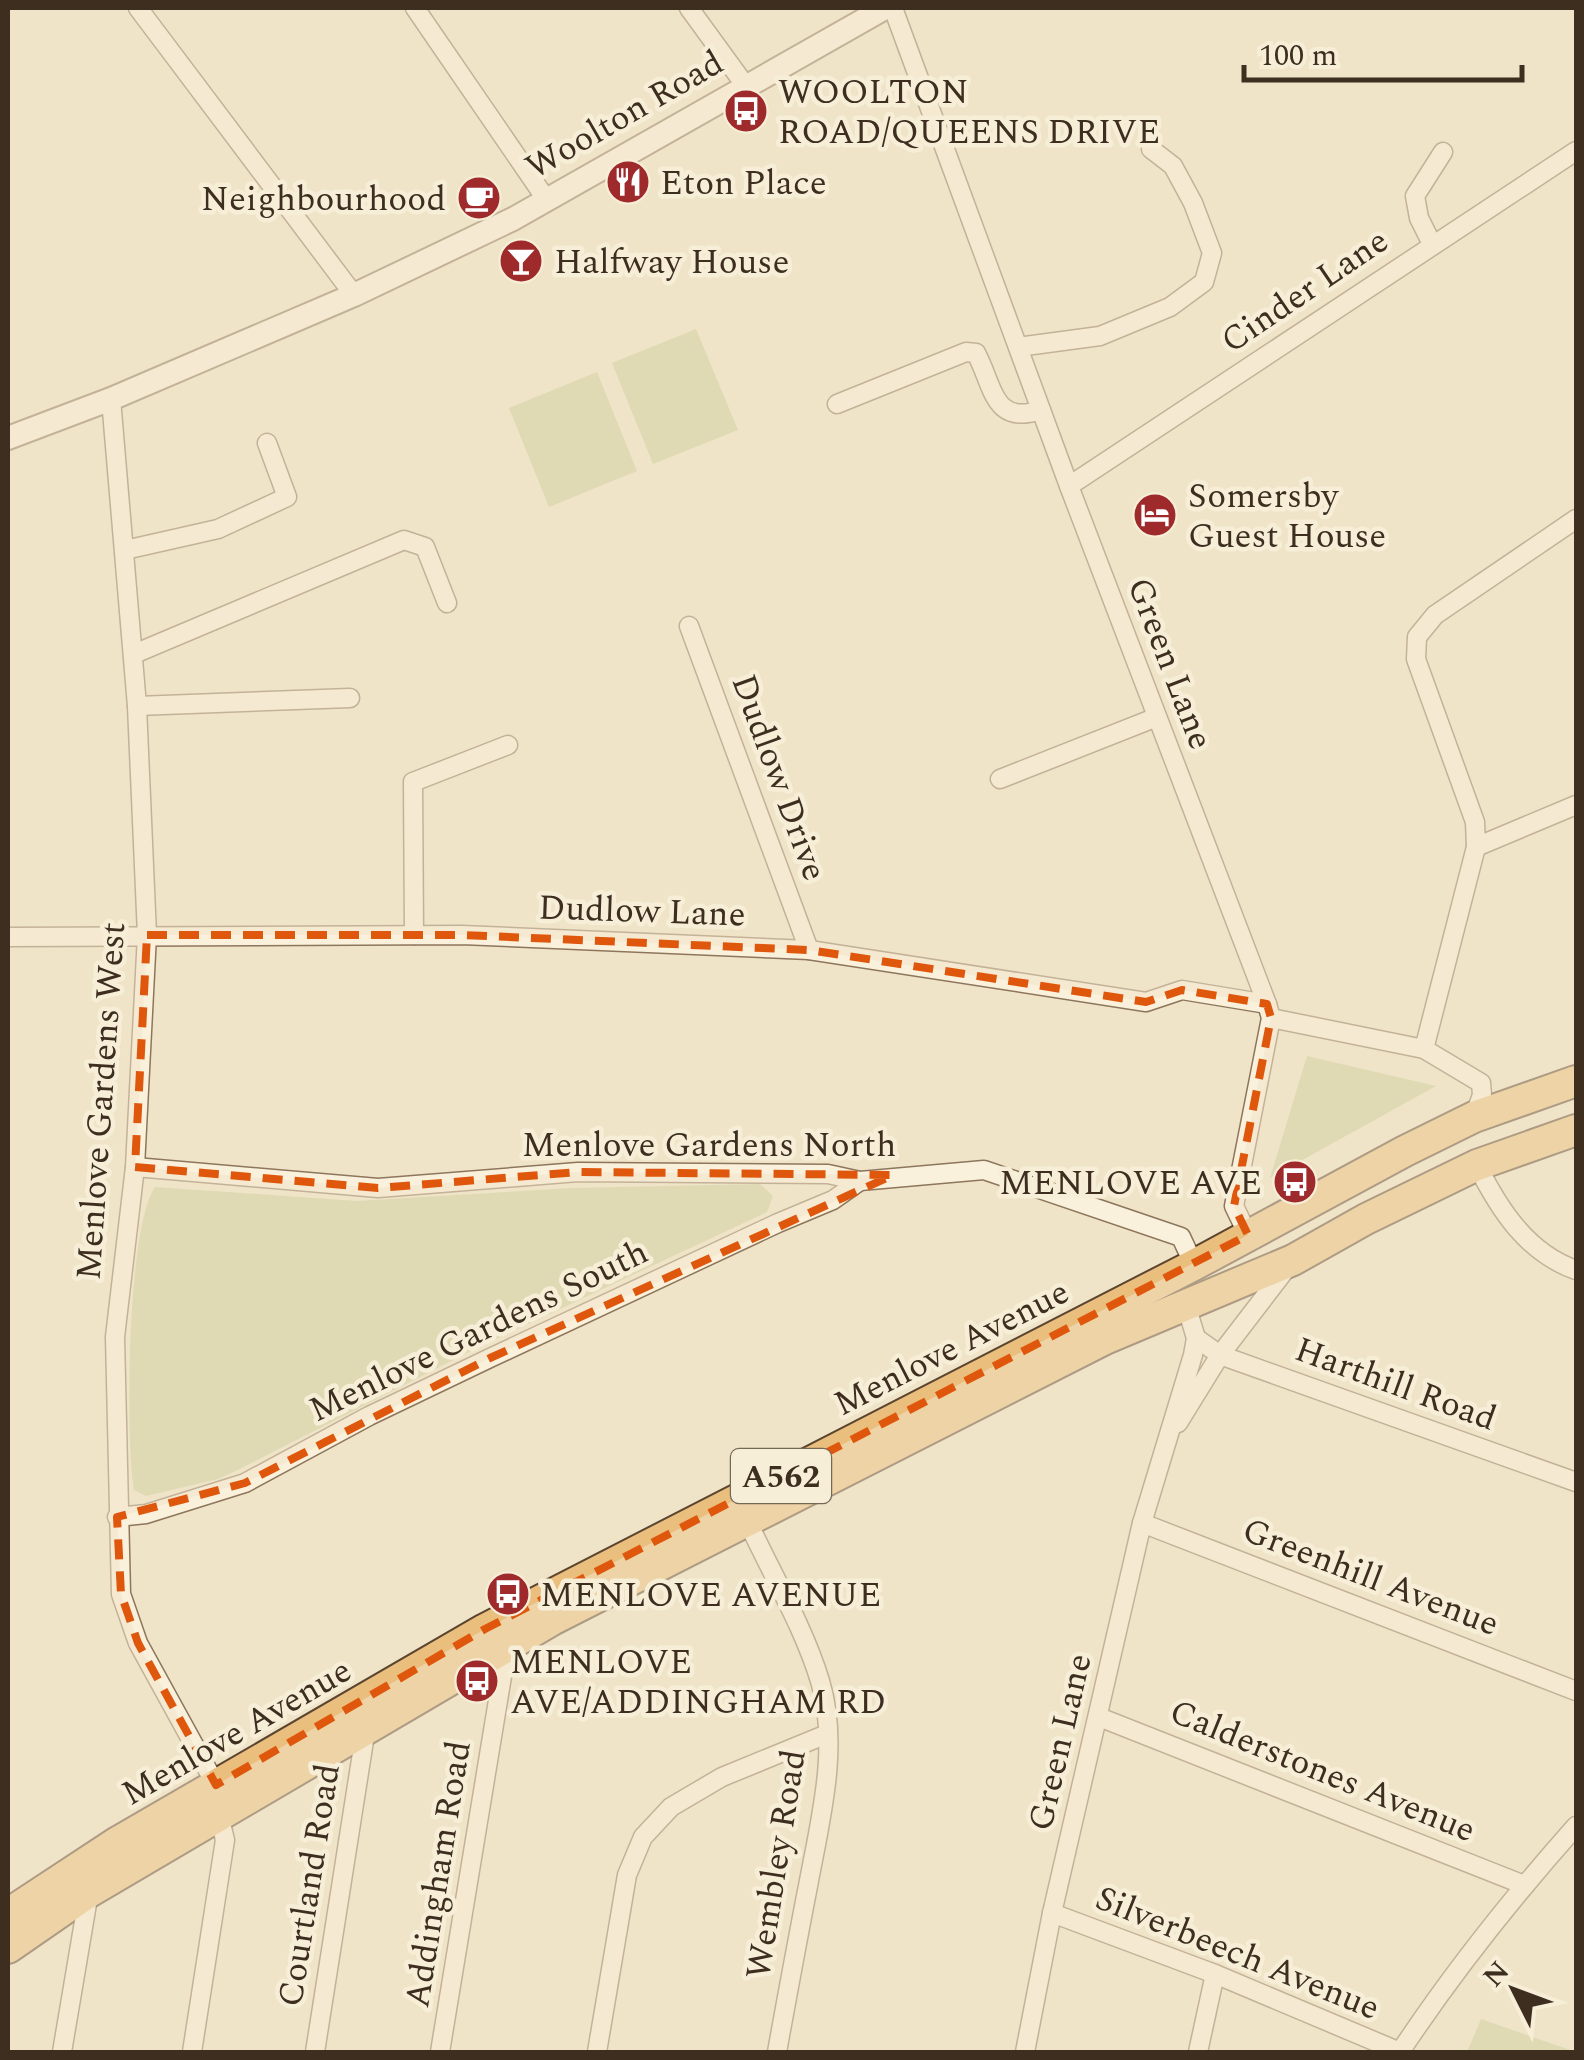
<svg xmlns="http://www.w3.org/2000/svg" width="1584" height="2060" viewBox="0 0 1584 2060" font-family="Spectral,serif">
  <style>
    .green { fill: #c9cf9b }
    .lines { fill: none; stroke-linecap: round; stroke-linejoin: round }
    .minor-casing { stroke: #8d765c; stroke-width: 21 }
    .tertiary-casing { stroke: #8d765c; stroke-width: 26 }
    .trunk-casing { stroke: #5b4430; stroke-width: 34 }
    .minor { stroke: #faf1dc; stroke-width: 18 }
    .tertiary { stroke: #faf1dc; stroke-width: 22 }
    .trunk { stroke: #eabe7c; stroke-width: 30 }
    .marked { fill: none; stroke: #df570d; stroke-width: 8; stroke-dasharray: 20 12; stroke-linejoin: round }
    .labels { text-anchor: middle; stroke-width: 9; stroke-linejoin: round; paint-order: stroke }
    .shield { fill: #f7eed8; stroke: #756857; stroke-width: 2.5 }
    .shield-label { font-size: 32px; font-weight: bold; fill: #3d2e20 }
    .poi-label { font-size: 35px; fill: #3d2e20; stroke: #f7eed8; text-anchor: start }
    .street-label { font-size: 35px; fill: #3d2e20; stroke: #f7eed8 }
  </style>
  <rect width="100%" height="100%" fill="#f0e4c8"/>
  <g class="green">
    <path d="M696,329L738,430L653,464L612,363Z"/>
    <path d="M597,372L637,471L549,507L509,408Z"/>
    <path d="M1307,1056L1436,1086L1270,1178Z"/>
    <path d="M760,1184L773,1196L767,1212L475,1349L236,1471L218,1479L146,1496L134,1490C125,1436 127,1228 155,1187L357,1201L570,1188Z"/>
    <path d="M1481,2019L1576,2052H1467Z"/>
  </g>
  <g class="lines">
    <defs>
      <g id="minor">
        <path d="M138,8L354,295"/>
        <path d="M415,8L546,199"/>
        <path d="M689,8L745,85"/>
        <path d="M893,8L1069,486L1267,1004L1271,1018L1234,1206L1248,1235"/>
        <path d="M1432,244L1419,218L1415,196L1443,152"/>
        <path d="M1018,347L1100,336L1170,307L1204,282L1212,253L1193,203L1173,166L1151,149"/>
        <path d="M111,399L137,706L147,935L135,1167L115,1337L121,1594L138,1643L216,1785"/>
        <path d="M837,404L966,352L976,353C994,387 993,426 1041,410"/>
        <path d="M1069,486L1576,151"/>
        <path d="M125,550L218,529L287,497L267,443"/>
        <path d="M689,626L809,950"/>
        <path d="M134,654L404,540L425,547L447,603"/>
        <path d="M137,706L350,698"/>
        <path d="M1000,779L1157,717"/>
        <path d="M1476,847L1576,805"/>
        <path d="M414,935L413,782L508,745"/>
        <path d="M8,937L462,935L809,950L1146,1002L1182,990L1267,1004"/>
        <path d="M1271,1018L1424,1049L1481,1083L1482,1095L1474,1117"/>
        <path d="M1424,1049L1476,847L1475,822L1416,659L1417,637L1435,615L1576,519"/>
        <path d="M1477,1165C1499,1209 1527,1253 1576,1270"/>
        <path d="M135,1167L378,1188L578,1172L828,1174L860,1181L984,1170L1181,1237L1194,1265"/>
        <path d="M1196,1338L1220,1355L1576,1482"/>
        <path d="M1178,1423L1220,1355L1289,1265"/>
        <path d="M117,1517L146,1514L245,1483L369,1416L490,1358L778,1223L833,1200L860,1181"/>
        <path d="M747,1520C771,1573 803,1625 820,1681C840,1746 820,1821 808,1886C797,1942 787,1997 777,2052"/>
        <path d="M1142,1523L1576,1691"/>
        <path d="M1099,1717L1524,1885"/>
        <path d="M1052,1913L1215,1974L1400,2052"/>
        <path d="M62,2052L89,1892"/>
        <path d="M192,2052L225,1840L219,1815"/>
        <path d="M315,2052L366,1728"/>
        <path d="M440,2052L507,1646"/>
        <path d="M597,2052L627,1875L643,1837L671,1807L722,1777L827,1734"/>
        <path d="M1025,2052L1052,1913L1142,1523L1193,1355L1196,1338L1186,1305"/>
        <path d="M1198,2052L1215,1974"/>
        <path d="M1400,2052C1453,1972 1512,1898 1576,1826"/>
      </g>
      <path id="tertiary" d="M8,438L111,399L354,295L513,219L885,8"/>
      <g id="trunk">
        <path d="M8,1914L116,1843L485,1629L1194,1265L1405,1151L1474,1117L1576,1081"/>
        <path d="M8,1948L89,1892L552,1620L1105,1339L1293,1260L1366,1219L1477,1165L1576,1130"/>
      </g>
    </defs>
    <use href="#minor" class="minor-casing"/>
    <use href="#tertiary" class="tertiary-casing"/>
    <use href="#trunk" class="trunk-casing"/>
    <use href="#minor" class="minor"/>
    <use href="#tertiary" class="tertiary"/>
    <use href="#trunk" class="trunk"/>
  </g>
  <path d="M0 0H1584V2060H0ZM147,935H462L809,950L1146,1002L1182,990L1267,1004L1271,1018L1234,1206L1248,1235L485,1629L216,1785L138,1643L121,1594L117,1517L245,1483L490,1358L893,1175L578,1172L378,1188L135,1167Z" fill="#f0e4c8" fill-opacity=".55" fill-rule="evenodd"/>
  <path class="marked" d="M147,935H462L809,950L1146,1002L1182,990L1267,1004L1271,1018L1234,1206L1248,1235L485,1629L216,1785L138,1643L121,1594L117,1517L245,1483L490,1358L893,1175L578,1172L378,1188L135,1167Z"/>
  <defs>
    <symbol id="bus-disc" viewBox="-11 -11 22 22"><circle r="9.5" fill="#9e2a2b" stroke="#f7eed8"/><path d="M-5-6H5V4H4V6H2V4H-2V6H-4V4H-5ZM-3.5-4V0h7V-4ZM-3.5 1.2v1.5H-2V1.2ZM2 1.2v1.5H3.5V1.2Z" fill="#fff"/></symbol>
    <symbol id="restaurant-disc" viewBox="-11 -11 22 22"><circle r="9.5" fill="#9e2a2b" stroke="#f7eed8"/><path d="M-5-6h1v4h1v-4h1v4h1v-4h1v5L-1.5 .5V6h-2V.5L-5-1ZM5-6V6H3V1.5H1.5Q1.5-4 5-6Z" fill="#fff"/></symbol>
    <symbol id="cafe-disc" viewBox="-11 -11 22 22"><circle r="9.5" fill="#9e2a2b" stroke="#f7eed8"/><path d="M-5.5-4.5H6V0H3Q3 3.5 0 3.5H-2.5Q-5.5 3.5-5.5 0ZM3-3.2v2h1.7v-2ZM-6 4.5H4V6H-6Z" fill="#fff"/></symbol>
    <symbol id="bar-disc" viewBox="-11 -11 22 22"><circle r="9.5" fill="#9e2a2b" stroke="#f7eed8"/><path d="M-6-5H6L.8 .8V4.5H3.5V6h-7V4.5H-.8V.8Z" fill="#fff"/></symbol>
    <symbol id="hotel-disc" viewBox="-11 -11 22 22"><circle r="9.5" fill="#9e2a2b" stroke="#f7eed8"/><path d="M-6-4.5h1.5V1H6V5H4.5V3h-9V5H-6ZM-4 0a1.8 1.8 0 1 1 3.6 0ZM.5 0V-2.5h3Q6-2.5 6 0Z" fill="#fff"/></symbol>
  </defs>
  <g fill-rule="evenodd">
    <use href="#bus-disc" x="721" y="86" width="50" height="50"/>
    <use href="#restaurant-disc" x="603" y="157" width="50" height="50"/>
    <use href="#cafe-disc" x="454" y="173" width="50" height="50"/>
    <use href="#bar-disc" x="496" y="236" width="50" height="50"/>
    <use href="#hotel-disc" x="1130" y="490" width="50" height="50"/>
    <use href="#bus-disc" x="1270" y="1157" width="50" height="50"/>
    <use href="#bus-disc" x="483" y="1569" width="50" height="50"/>
    <use href="#bus-disc" x="452" y="1656" width="50" height="50"/>
  </g>
  <g class="labels">
    <rect class="shield" x="731" y="1449" width="100" height="54" rx="8"/>
    <g class="shield-label">
      <text x="781" y="1487">A562</text>
    </g>
    <g class="poi-label">
      <text x="778" y="103">WOOLTON<tspan x="778" dy="40">ROAD/QUEENS DRIVE</tspan></text>
      <text x="660" y="194">Eton Place</text>
      <text x="446" y="210" text-anchor="end">Neighbourhood</text>
      <text x="554" y="273">Halfway House</text>
      <text x="1188" y="507">Somersby<tspan x="1188" dy="40">Guest House</tspan></text>
      <text x="1262" y="1194" text-anchor="end">MENLOVE AVE</text>
      <text x="540" y="1606">MENLOVE AVENUE</text>
      <text x="510" y="1673">MENLOVE<tspan x="510" dy="40">AVE/ADDINGHAM RD</tspan></text>
    </g>
    <g class="street-label">
      <text transform="translate(624 114) rotate(-30)" y="12">Woolton Road</text>
      <text transform="translate(1304 290) rotate(-34)" y="12">Cinder Lane</text>
      <text transform="translate(1171 663) rotate(69)" y="12">Green Lane</text>
      <text transform="translate(780 777) rotate(70)" y="12">Dudlow Drive</text>
      <text transform="translate(642 910) rotate(2)" y="12">Dudlow Lane</text>
      <text transform="translate(100 1101) rotate(-86)" y="12">Menlove Gardens West</text>
      <text x="709" y="1156">Menlove Gardens North</text>
      <text transform="translate(478 1330) rotate(-26)" y="12">Menlove Gardens South</text>
      <text transform="translate(951 1347) rotate(-27)" y="12">Menlove Avenue</text>
      <text transform="translate(1396 1383) rotate(20)" y="12">Harthill Road</text>
      <text transform="translate(1371 1576) rotate(21)" y="12">Greenhill Avenue</text>
      <text transform="translate(236 1731) rotate(-30)" y="12">Menlove Avenue</text>
      <text transform="translate(1059 1742) rotate(-77)" y="12">Green Lane</text>
      <text transform="translate(1323 1770) rotate(22)" y="12">Calderstones Avenue</text>
      <text transform="translate(775 1864) rotate(-81)" y="12">Wembley Road</text>
      <text transform="translate(437 1874) rotate(-81)" y="12">Addingham Road</text>
      <text transform="translate(308 1885) rotate(-81)" y="12">Courtland Road</text>
      <text transform="translate(1238 1952) rotate(22)" y="12">Silverbeech Avenue</text>
    </g>
  </g>
  <rect width="1584" height="2060" fill="none" stroke="#3d2e20" stroke-width="20"/>
  <g transform="translate(1514 1990) rotate(312)" stroke="#f7eed8" stroke-width="8" paint-order="stroke">
  <path d="M0-8L18 38L0 25L-18 38Z" fill="#3d2e20"/>
  <text y="-15" font-size="28" font-weight="bold" text-anchor="middle" fill="#3d2e20">N</text>
  </g>
  <path d="M1244 65v15h278v-15" fill="none" stroke="#3d2e20" stroke-width="5"/>
  <text x="1259" y="65" font-size="30" fill="#3d2e20" stroke="#f7eed8" stroke-width="8" paint-order="stroke">100 m</text>
</svg>
